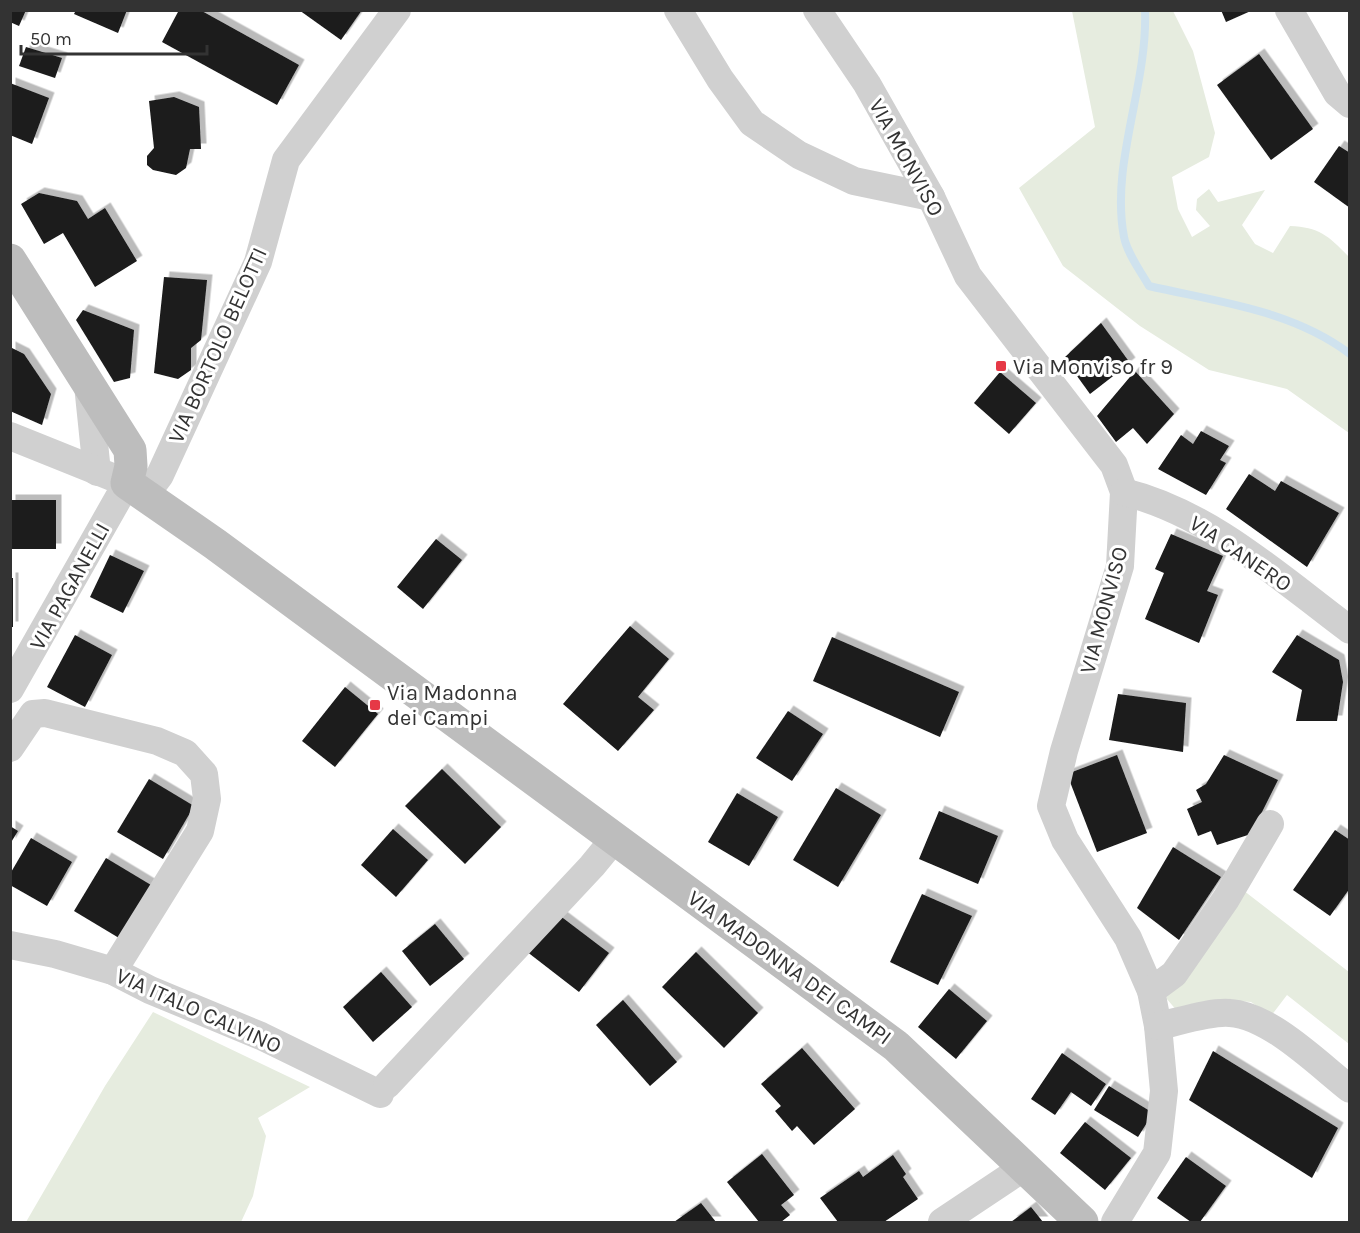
<svg xmlns="http://www.w3.org/2000/svg" width="1360" height="1233" viewBox="0 0 1360 1233" font-family="Karla,sans-serif">
  <style>
    .green { fill: #e6ecdf }
    .lines { fill: none; stroke-linecap: round; stroke-linejoin: round }
    .stream { stroke: #cfe2ee; stroke-width: 8 }
    .building { fill: #1a1a1a; filter: url(#shadow) }
    .street { stroke: #d0d0d0; stroke-width: 28 }
    .secondary { stroke: #bdbdbd; stroke-width: 33 }
    .poi-dot { fill: #e63946; stroke: #fff; stroke-width: 2 }
    .labels { text-anchor: middle; stroke-width: 6; stroke-linejoin: round; paint-order: stroke }
    .street-label { font-size: 22px; fill: #333; stroke: #fff }
    .poi-label { font-size: 22px; fill: #333; stroke: #fff; text-anchor: start }
  </style>
  <defs>
    <filter id="shadow"><feDropShadow dx="5.5" dy="-5.5" stdDeviation="0" flood-color="#0004"/></filter>
  </defs>
  <rect width="100%" height="100%" fill="#fff"/>
  <g class="green">
    <path d="M1072,11H1173L1193,51L1215,133L1209,157L1172,177L1178,209L1192,237L1210,226L1196,210L1197,199L1209,189L1218,202L1265,190L1242,225L1255,244L1273,253L1290,226C1319,227 1329,236 1349,257V433L1287,389L1209,370L1140,326L1063,266L1019,188L1095,127Z"/>
    <path d="M1239,887L1349,972V1044L1287,995L1271,1016L1251,1002L1226,1000L1178,1012L1166,998Z"/>
    <path d="M153,1012L310,1087L258,1118L266,1136L253,1196L241,1222H26L105,1086Z"/>
  </g>
  <g class="lines">
    <path class="stream" d="M1145,10C1148,86 1110,163 1124,237C1127,253 1141,272 1149,286C1218,302 1292,310 1350,354"/>
  </g>
  <g class="building">
    <path d="M10,10H26L19,26L10,22Z"/>
    <path d="M76,10H127L118,33L74,14Z"/>
    <path d="M179,10H200L299,65L277,105L162,42Z"/>
    <path d="M299,10H362L341,40Z"/>
    <path d="M1221,10H1253L1226,22Z"/>
    <path d="M26,47L62,58L55,78L19,66Z"/>
    <path d="M1259,54L1313,129L1271,160L1217,85Z"/>
    <path d="M10,83L49,98L32,144L10,135Z"/>
    <path d="M174,97L199,107L201,149H190L186,168L176,175L153,170L147,165V156L154,148L149,101Z"/>
    <path d="M1339,146L1350,153V208L1314,182Z"/>
    <path d="M39,193L77,201L88,219L105,208L137,261L95,287L63,233L44,244L21,204Z"/>
    <path d="M164,277L207,280L201,340L191,348V370L178,379L154,373Z"/>
    <path d="M83,310L134,330L130,378L114,382L76,320Z"/>
    <path d="M1101,323L1130,363L1090,394L1064,358Z"/>
    <path d="M10,347L24,354L51,394L42,425L10,411Z"/>
    <path d="M1135,371L1174,414L1147,444L1133,428L1116,442L1097,416Z"/>
    <path d="M1000,372L1036,403L1009,434L974,403Z"/>
    <path d="M1201,431L1229,446L1220,460L1226,463L1206,495L1158,469L1181,435L1193,444Z"/>
    <path d="M1249,474L1275,491L1281,481L1339,513L1307,567L1226,509Z"/>
    <rect x="10" y="500" width="46" height="49"/>
    <path d="M1171,534L1223,556L1207,591L1218,595L1199,643L1145,619L1164,573L1155,569Z"/>
    <path d="M436,539L462,560L423,609L397,587Z"/>
    <path d="M110,555L144,571L123,613L90,597Z"/>
    <rect x="10" y="578" width="3" height="49"/>
    <path d="M630,626L669,659L638,697L654,710L618,751L563,704Z"/>
    <path d="M75,635L112,655L85,707L47,687Z"/>
    <path d="M1297,635L1339,660L1343,682L1337,721H1296L1302,690L1272,672Z"/>
    <path d="M832,637L959,692L940,737L813,681Z"/>
    <path d="M345,687L378,714L335,767L302,741Z"/>
    <path d="M1118,694L1186,703L1183,752L1109,740Z"/>
    <path d="M788,711L823,734L792,781L756,758Z"/>
    <path d="M1117,755L1147,833L1097,852L1067,774Z"/>
    <path d="M1224,755L1278,780L1251,834L1217,845L1211,831L1198,836L1187,809L1202,802L1196,790L1206,784Z"/>
    <path d="M442,769L501,827L465,864L405,806Z"/>
    <path d="M149,779L194,806L163,859L117,832Z"/>
    <path d="M836,788L881,815L838,887L793,860Z"/>
    <path d="M737,793L778,817L749,866L708,842Z"/>
    <path d="M939,811L998,836L978,884L919,859Z"/>
    <path d="M10,826L18,831L10,844Z"/>
    <path d="M393,829L428,860L396,897L361,865Z"/>
    <path d="M1335,830L1350,840V888L1330,916L1293,890Z"/>
    <path d="M31,838L72,862L47,906L10,885V874Z"/>
    <path d="M1173,847L1221,877L1179,940L1137,908Z"/>
    <path d="M106,858L151,885L119,938L74,911Z"/>
    <path d="M922,894L972,916L938,985L890,962Z"/>
    <path d="M555,912L609,953L579,992L526,951Z"/>
    <path d="M435,924L464,959L430,986L402,951Z"/>
    <path d="M696,952L758,1013L724,1048L662,987Z"/>
    <path d="M381,972L412,1007L373,1042L343,1007Z"/>
    <path d="M949,989L987,1021L956,1059L918,1027Z"/>
    <path d="M623,1000L677,1062L650,1086L596,1025Z"/>
    <path d="M802,1048L855,1109L814,1145L797,1126L792,1131L775,1111L781,1106L761,1084Z"/>
    <path d="M1213,1051L1338,1128L1312,1178L1189,1100Z"/>
    <path d="M1062,1053L1106,1084L1091,1106L1071,1092L1055,1115L1031,1099Z"/>
    <path d="M1109,1086L1153,1113L1138,1137L1094,1110Z"/>
    <path d="M1085,1122L1131,1158L1105,1190L1060,1153Z"/>
    <path d="M762,1154L794,1195L781,1205L790,1215L781,1222H759L727,1182Z"/>
    <path d="M893,1155L906,1174L903,1177L918,1199L884,1222H838L820,1198L859,1171L863,1177Z"/>
    <path d="M1186,1157L1226,1186L1200,1222H1191L1157,1198Z"/>
    <path d="M701,1203L716,1222H674Z"/>
    <path d="M1031,1207L1043,1222H1011Z"/>
  </g>
  <g class="lines">
    <g class="street">
      <path d="M678,10L720,79L752,123L799,155L854,181L931,197"/>
      <path d="M817,10L867,84L931,197L968,276L1114,465L1124,492L1120,566L1064,751L1051,806L1065,840L1128,938L1151,991L1158,1026L1164,1091L1157,1153L1115,1222"/>
      <path d="M1289,10L1337,93L1350,104"/>
      <path d="M88,385L97,472"/>
      <path d="M10,436L127,483L10,689"/>
      <path d="M1124,492C1210,513 1280,578 1350,630"/>
      <path d="M145,495L160,475L258,262L286,160L397,10"/>
      <path d="M10,748L33,714L45,713L157,741L185,753L204,774L207,799L200,831L113,971"/>
      <path d="M10,945L55,954L113,971L150,990L261,1036L380,1094"/>
      <path d="M1151,991L1174,974L1226,899L1270,824"/>
      <path d="M1158,1026C1178,1022 1211,1011 1230,1013C1271,1016 1318,1064 1350,1089"/>
      <path d="M387,1085L592,866L615,838"/>
      <path d="M942,1222L1023,1168"/>
    </g>
    <path class="secondary" d="M10,260L130,450L131,466L127,483L215,544L896,1046L1082,1222"/>
  </g>
  <g class="poi-dot">
    <rect x="995" y="360" width="12" height="12" rx="3"/>
    <rect x="369" y="699" width="12" height="12" rx="3"/>
  </g>
  <g class="labels">
    <g class="street-label">
      <text transform="translate(907 157) rotate(61)" y="8">VIA MONVISO</text>
      <text transform="translate(217 345) rotate(-66)" y="8">VIA BORTOLO BELOTTI</text>
      <text transform="translate(1241 553) rotate(34)" y="8">VIA CANERO</text>
      <text transform="translate(69 586) rotate(-61)" y="8">VIA PAGANELLI</text>
      <text transform="translate(1103 610) rotate(-75)" y="8">VIA MONVISO</text>
      <text transform="translate(790 967) rotate(36)" y="8">VIA MADONNA DEI CAMPI</text>
      <text transform="translate(199 1010) rotate(24)" y="8">VIA ITALO CALVINO</text>
    </g>
    <g class="poi-label">
      <text x="1013" y="374">Via Monviso fr 9</text>
      <text x="387" y="700">Via Madonna<tspan x="387" dy="25">dei Campi</tspan></text>
    </g>
  </g>
  <rect width="1360" height="1233" fill="none" stroke="#333333" stroke-width="24"/>
  <path d="M21 45v9h186v-9" fill="none" stroke="#333333" stroke-width="3"/>
  <text x="30" y="45" font-size="18" fill="#333333" stroke="#ffffff" stroke-width="4.5" paint-order="stroke">50 m</text>
</svg>
